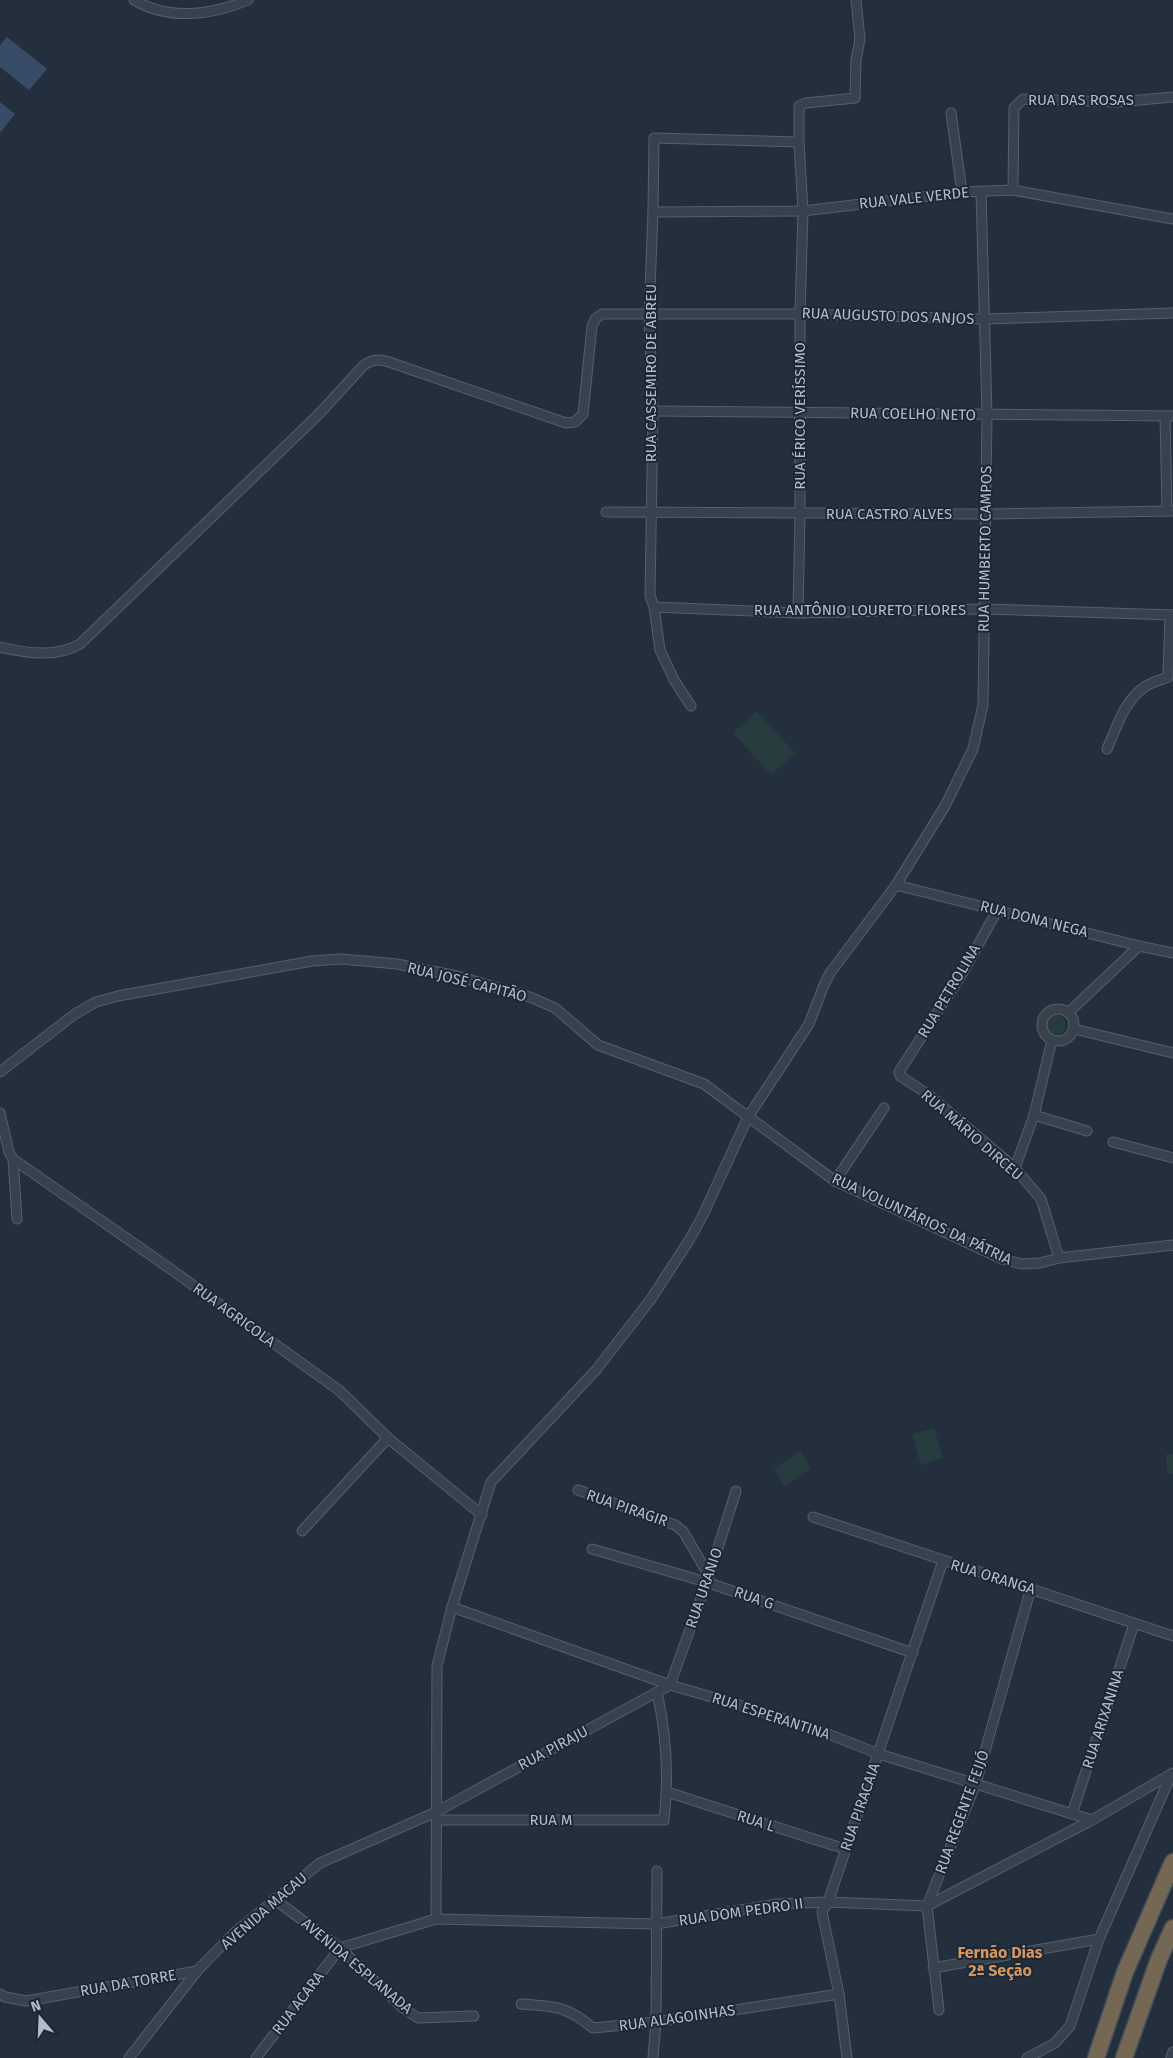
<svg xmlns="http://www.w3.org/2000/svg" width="1173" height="2058" viewBox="0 0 1173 2058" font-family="'Fira Sans',sans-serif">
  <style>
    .green { fill: #263c3f }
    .water { fill: #394c67 }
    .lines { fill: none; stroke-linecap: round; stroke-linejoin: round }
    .minor-casing { stroke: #565f6c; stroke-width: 11 }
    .motorway-casing { stroke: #434c59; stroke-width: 19 }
    .minor { stroke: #38414e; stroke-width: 9 }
    .motorway { stroke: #746855; stroke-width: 16 }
    .labels { text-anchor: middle; stroke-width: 4; stroke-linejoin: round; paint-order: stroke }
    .street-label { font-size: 15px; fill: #b4bcc9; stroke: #1d2633 }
    .neighbourhood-label { font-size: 16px; font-weight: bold; fill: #d59563; stroke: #1d2633 }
  </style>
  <rect width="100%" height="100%" fill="#242f3e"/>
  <g class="green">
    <path d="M757,711L795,753L771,775L733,733Z"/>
    <circle cx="1056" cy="1025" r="10"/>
    <path d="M934,1428L943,1458L921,1465L912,1434Z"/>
    <path d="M800,1451L811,1468L785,1486L774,1469Z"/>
    <path d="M1173,1454V1474H1167L1166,1454Z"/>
  </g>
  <g class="water">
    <path d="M7,37L47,69L29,90L0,67V45Z"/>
    <path d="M0,102L15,114L0,133Z"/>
  </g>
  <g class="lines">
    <defs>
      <g id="minor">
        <path d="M134,0C169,21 212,15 248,0"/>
        <path d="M951,113L962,192"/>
        <path d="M1013,190L1014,108L1023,99L1118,102L1173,97"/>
        <path d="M653,212L803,211L962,192L1013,190L1173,219"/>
        <path d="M653,411L1173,416"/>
        <path d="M1165,416L1167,511"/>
        <path d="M606,512L985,514L1173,511"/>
        <path d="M654,607L650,595L653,411L649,315L653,212L654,138L799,142"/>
        <path d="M798,613L800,514V314L803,211L799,142V106L806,103L855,98L856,60L860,39L856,0"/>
        <path d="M0,647C26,653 56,658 80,644L319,414L364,365C373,359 379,359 389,362L566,423L575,422L583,414L592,326L596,318L602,314H800L984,319L1173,313"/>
        <path d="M691,706L674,680L660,650L654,607L798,613L984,609L1173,615"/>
        <path d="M1107,749C1117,727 1124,700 1146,686C1152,682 1161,680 1168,677L1170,615"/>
        <path d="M896,885L1139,946L1173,953"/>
        <path d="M998,909L962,974L899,1072L900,1076L929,1095L1015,1168L1041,1199L1059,1258"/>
        <circle cx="1058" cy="1025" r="16"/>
        <path d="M1069,1012L1139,946"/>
        <path d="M1074,1029L1173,1053"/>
        <path d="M0,1072L75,1014L96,1002L118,996L312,961L341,959L397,964L457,976L530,997L555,1008L598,1045L704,1084L835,1181L1002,1259L1022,1264L1040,1263L1059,1258L1173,1245"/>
        <path d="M0,1113L9,1152L13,1159L172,1270L340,1391L388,1438L482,1515"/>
        <path d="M1034,1115L1087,1131"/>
        <path d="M1113,1142L1173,1158"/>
        <path d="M13,1159L17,1219"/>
        <path d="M1015,1168L1034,1115L1052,1040"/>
        <path d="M835,1181L884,1108"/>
        <path d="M578,1490L675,1525L683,1531L709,1576"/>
        <path d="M813,1517L1173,1636"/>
        <path d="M302,1531L388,1438"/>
        <path d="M592,1549L706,1582L913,1653"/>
        <path d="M452,1607L670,1685L760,1711L823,1732L879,1754L1092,1820"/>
        <path d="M667,1792L845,1849"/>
        <path d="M1072,1814L1134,1624"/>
        <path d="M437,1820H664C669,1778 666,1733 657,1692"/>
        <path d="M274,1899L340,1948L403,2008L418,2018L474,2016"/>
        <path d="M436,1919L437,1666L452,1607L491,1482L596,1370L651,1299L690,1239L703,1215L748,1117L809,1024L824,985L830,973L896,885L945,806L973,749L983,705L987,415L981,191"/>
        <path d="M933,1968L1099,1939"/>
        <path d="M0,1994L5,1997L26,2001L197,1971"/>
        <path d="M521,2004C553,2006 567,2006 593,2028L656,2022L839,1994"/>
        <path d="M939,2010L927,1906L976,1783L1031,1588"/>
        <path d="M129,2058L197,1971L234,1933L320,1863L436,1812L670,1685L709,1576L736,1491"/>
        <path d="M256,2058L340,1948L436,1919L656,1924L777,1904L828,1902L927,1906L1092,1820L1173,1773"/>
        <path d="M653,2058L656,2022L657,1871"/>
        <path d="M847,2058L839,1994L822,1912L828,1902L943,1561"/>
        <path d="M1027,2058L1055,2043L1070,2026L1099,1939L1171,1775"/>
        <path d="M1171,2058L1173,2052"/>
      </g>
      <g id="motorway">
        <path d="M1096,2058L1125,1972L1173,1862"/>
        <path d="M1124,2058L1159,1959L1173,1928"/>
      </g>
    </defs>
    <use href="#minor" class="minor-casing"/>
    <use href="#motorway" class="motorway-casing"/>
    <use href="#minor" class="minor"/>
    <use href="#motorway" class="motorway"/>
  </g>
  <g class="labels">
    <g class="street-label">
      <text x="1081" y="105">RUA DAS ROSAS</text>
      <text transform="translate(914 198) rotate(-6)" y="5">RUA VALE VERDE</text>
      <text transform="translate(888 316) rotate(2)" y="5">RUA AUGUSTO DOS ANJOS</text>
      <text transform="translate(651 373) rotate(-90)" y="5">RUA CASSEMIRO DE ABREU</text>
      <text transform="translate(913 414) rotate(1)" y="5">RUA COELHO NETO</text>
      <text transform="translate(800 416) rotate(-90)" y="5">RUA ÉRICO VERÍSSIMO</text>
      <text x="889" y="519">RUA CASTRO ALVES</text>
      <text transform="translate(985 549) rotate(-89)" y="5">RUA HUMBERTO CAMPOS</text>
      <text x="860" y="615">RUA ANTÔNIO LOURETO FLORES</text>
      <text transform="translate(1034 919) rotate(14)" y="5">RUA DONA NEGA</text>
      <text transform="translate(467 982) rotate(14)" y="5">RUA JOSÉ CAPITÃO</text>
      <text transform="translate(949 991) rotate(-59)" y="5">RUA PETROLINA</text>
      <text transform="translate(972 1135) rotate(41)" y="5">RUA MÁRIO DIRCEU</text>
      <text transform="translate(922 1219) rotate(25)" y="5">RUA VOLUNTÁRIOS DA PÁTRIA</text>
      <text transform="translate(234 1315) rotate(36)" y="5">RUA AGRICOLA</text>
      <text transform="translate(627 1508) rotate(19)" y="5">RUA PIRAGIR</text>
      <text transform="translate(993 1577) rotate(17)" y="5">RUA ORANGA</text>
      <text transform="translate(704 1588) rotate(-71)" y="5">RUA URANIO</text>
      <text transform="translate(754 1598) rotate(19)" y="5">RUA G</text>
      <text transform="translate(771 1716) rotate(18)" y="5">RUA ESPERANTINA</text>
      <text transform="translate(1103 1719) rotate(-72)" y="5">RUA ARIXANINA</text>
      <text transform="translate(553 1748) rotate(-28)" y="5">RUA PIRAJU</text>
      <text transform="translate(860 1807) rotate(-71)" y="5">RUA PIRACAIA</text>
      <text transform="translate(962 1812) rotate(-70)" y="5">RUA REGENTE FEIJÓ</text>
      <text x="551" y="1825">RUA M</text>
      <text transform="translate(756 1821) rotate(18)" y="5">RUA L</text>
      <text transform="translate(264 1911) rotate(-41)" y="5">AVENIDA MACAU</text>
      <text transform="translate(741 1912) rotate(-8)" y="5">RUA DOM PEDRO II</text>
      <text transform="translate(357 1966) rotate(40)" y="5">AVENIDA ESPLANADA</text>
      <text transform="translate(128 1983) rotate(-10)" y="5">RUA DA TORRE</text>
      <text transform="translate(298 2003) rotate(-53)" y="5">RUA ACARA</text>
      <text transform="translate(677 2018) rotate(-8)" y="5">RUA ALAGOINHAS</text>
    </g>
    <g class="neighbourhood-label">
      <text x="1000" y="1958">Fernão Dias<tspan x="1000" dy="18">2ª Seção</tspan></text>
    </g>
  </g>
  <g transform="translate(40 2018) rotate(341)" stroke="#1d2633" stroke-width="4" paint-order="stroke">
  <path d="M0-4L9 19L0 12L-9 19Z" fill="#b4bcc9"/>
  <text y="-8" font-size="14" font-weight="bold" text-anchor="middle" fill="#b4bcc9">N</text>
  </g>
</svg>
